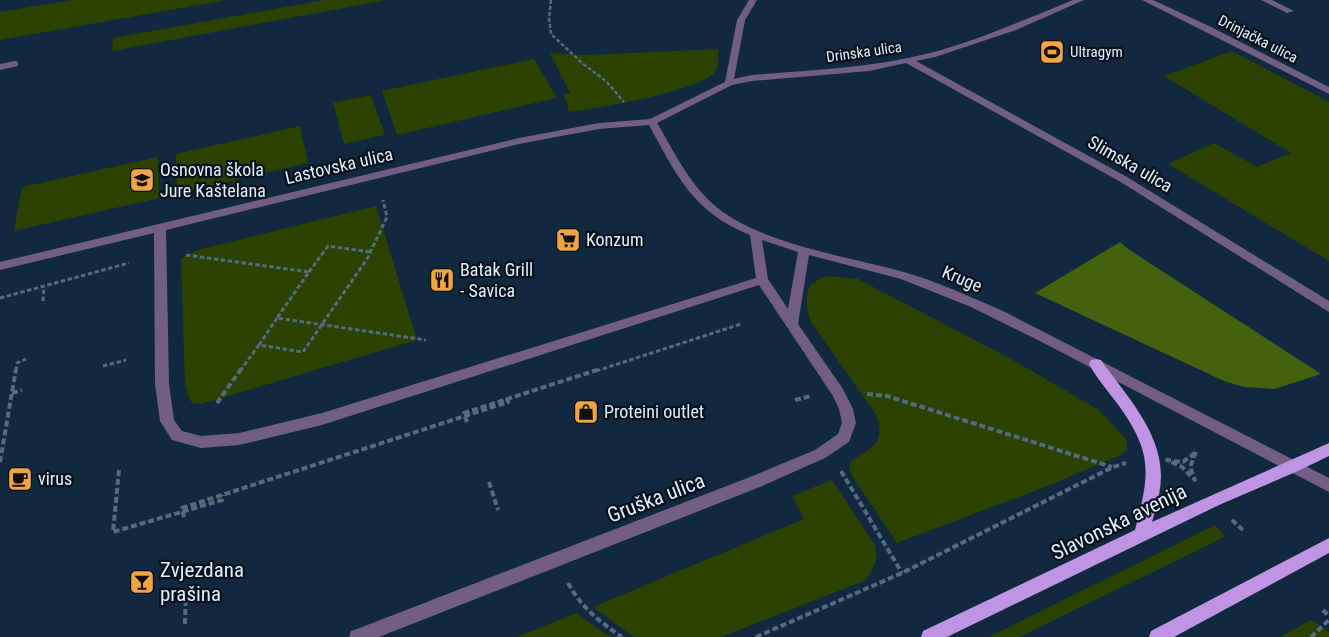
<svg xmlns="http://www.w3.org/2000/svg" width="1329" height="637" viewBox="0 0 1329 637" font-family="'Roboto Condensed',sans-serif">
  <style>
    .green { fill: #2b4200 }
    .forest { fill: #44620e }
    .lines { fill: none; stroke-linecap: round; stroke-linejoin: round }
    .path-far2 { stroke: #566b7f; stroke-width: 2.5; stroke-dasharray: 4 2; stroke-linecap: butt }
    .path-far1 { stroke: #566b7f; stroke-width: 3; stroke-dasharray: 4.5 2.5; stroke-linecap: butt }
    .path { stroke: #566b7f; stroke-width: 4; stroke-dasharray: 6 3; stroke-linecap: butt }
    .minor { fill: #725e84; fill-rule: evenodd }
    .major { fill: #be94e3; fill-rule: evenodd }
    .labels { text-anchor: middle; stroke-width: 4.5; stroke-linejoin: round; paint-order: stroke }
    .far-street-label { font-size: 15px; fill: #e0effe; stroke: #07111b }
    .far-poi-label { font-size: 15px; fill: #e0effe; stroke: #07111b; text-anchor: start }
    .street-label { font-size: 18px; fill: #e0effe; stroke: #07111b }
    .poi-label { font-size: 18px; fill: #e0effe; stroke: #07111b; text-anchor: start }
    .near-street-label { font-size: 21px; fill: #e0effe; stroke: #07111b }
    .near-poi-label { font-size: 21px; fill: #e0effe; stroke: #07111b; text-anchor: start }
  </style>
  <rect width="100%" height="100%" fill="#10293f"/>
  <g class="green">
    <path d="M73,0H227L0,40V12Z"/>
    <path d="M325,0H387L112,51L113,38Z"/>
    <path d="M718,49C718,56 719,66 715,72C700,91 595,109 568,112V106L563,94L570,93L550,53L587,55Z"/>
    <path d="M1232,51L1329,102V261L1168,164L1214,143L1257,167L1291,153L1164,76Z"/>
    <path d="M534,59L557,98L397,135L382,91Z"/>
    <path d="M371,95L385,135L344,144L333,103Z"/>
    <path d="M300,126L308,163L177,194L176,154Z"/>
    <path d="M158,157L159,198L14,231L22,187Z"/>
    <path d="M376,206L417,340L201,404L192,403L188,396L185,383L181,258L201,249Z"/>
    <path d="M829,276L858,279L1013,360L1099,410L1127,440V450L1119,456L1045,487L897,543L852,476L849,468L851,461C874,448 887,441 875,413L811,322C806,308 805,298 810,285L821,278Z"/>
    <path d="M832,480L875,545C878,561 875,569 864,581L721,637H634L593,607L804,519L792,496Z"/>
    <path d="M1215,525L1225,536L1215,542L1019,637H989Z"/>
    <path d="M576,613L610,637H517Z"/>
    <path d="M1311,620L1329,632V637H1280Z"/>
  </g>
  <path class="forest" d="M1120,242L1128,249L1321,374L1274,389L1244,387L1224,381L1035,293Z"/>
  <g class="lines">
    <path class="path-far2" d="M551,0L549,18L551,34L582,63L606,81L624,102"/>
    <g class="path-far1">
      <path d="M186,255L309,272L277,318L426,340"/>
      <path d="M309,272L328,246L370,252"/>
      <path d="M0,298L129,263"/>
      <path d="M43,301L44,287"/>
      <path d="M259,345L277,318"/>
      <path d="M103,366L126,360"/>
      <path d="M16,371L17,363L26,359"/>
      <path d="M240,371L259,345L303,352L367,259L387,217L383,200"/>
      <path d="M596,371L741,324"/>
    </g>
    <g class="path">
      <path d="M12,393L22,390"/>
      <path d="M867,394L887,396L1112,467"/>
      <path d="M795,400L811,396"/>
      <path d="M217,403L241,369"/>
      <path d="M467,422L464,413L600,369"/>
      <path d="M1196,452L1190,467L1195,480L1182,467L1167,460L1183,462Z"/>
      <path d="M0,462L16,369"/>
      <path d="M119,470L113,532L222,500L223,495"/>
      <path d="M841,471L902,573"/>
      <path d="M489,482L498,510"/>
      <path d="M184,517L182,508L508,402L507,398"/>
      <path d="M1232,520L1243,530"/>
      <path d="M568,583C581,607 600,622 622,637"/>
      <path d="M1323,610L1329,616"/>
      <path d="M185,624L186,590"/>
      <path d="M756,637L902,573L1113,467L1126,463"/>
      <path d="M1311,637L1329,620"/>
    </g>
    <g class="minor">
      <path d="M749,0H757L745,20L734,79L752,75C811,70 872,68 930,53C979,40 1026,19 1073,0H1084L1016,30L935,57L916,61L1127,177L1329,301V312L1119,181L906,63L869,71L752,81L732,85L657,123C674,151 688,182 713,204C758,244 847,256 904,272C938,282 971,297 1003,311L1329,478V492L1038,340L971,307L901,279L809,255L798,324L843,389L853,409L856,423L849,442L825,458L760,487L379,637H349L351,631L357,629L750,477L815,450L838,434L842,423L839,409L833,396L759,285L322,425L239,445L201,448L172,440L160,421L155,384L154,233L0,270V262L519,138L599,123L650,119L725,82L737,20ZM649,125C677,176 693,212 750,235L756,278L322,413L239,433L201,436L182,431L174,420L169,384L166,230L519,144L599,129ZM762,240L798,252L788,309L768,279Z"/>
      <path d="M1142,0H1153L1209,26L1329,87V94Z"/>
      <path d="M1261,0H1272L1294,11L1287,13Z"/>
      <path d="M15,61L18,62V66L0,70V64Z"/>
    </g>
    <g class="major">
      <path d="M1096,359L1101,360C1125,394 1161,431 1161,476C1161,492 1156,507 1152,522L1329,443V456L1298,471L1219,505L947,637H921L923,631L1135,530C1149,475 1154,455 1119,406C1109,392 1097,379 1089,364L1091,360Z"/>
      <path d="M1329,538V553L1174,637H1149L1151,631Z"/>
    </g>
  </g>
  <defs>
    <symbol id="stadium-square" viewBox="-11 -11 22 22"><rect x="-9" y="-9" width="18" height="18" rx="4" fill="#f3a442" stroke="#07111b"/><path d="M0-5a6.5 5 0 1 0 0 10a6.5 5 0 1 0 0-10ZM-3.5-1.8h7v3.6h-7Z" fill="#111"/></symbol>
    <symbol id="school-square" viewBox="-11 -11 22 22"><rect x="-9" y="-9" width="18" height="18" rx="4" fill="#f3a442" stroke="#07111b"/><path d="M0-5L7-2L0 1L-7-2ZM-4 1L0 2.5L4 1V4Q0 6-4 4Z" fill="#111"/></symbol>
    <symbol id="supermarket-square" viewBox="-11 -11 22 22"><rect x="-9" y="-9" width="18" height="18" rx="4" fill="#f3a442" stroke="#07111b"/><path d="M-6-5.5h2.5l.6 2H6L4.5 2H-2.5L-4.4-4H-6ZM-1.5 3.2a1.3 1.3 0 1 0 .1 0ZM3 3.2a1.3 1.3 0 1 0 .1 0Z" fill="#111"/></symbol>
    <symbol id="restaurant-square" viewBox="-11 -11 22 22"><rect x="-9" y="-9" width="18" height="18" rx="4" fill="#f3a442" stroke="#07111b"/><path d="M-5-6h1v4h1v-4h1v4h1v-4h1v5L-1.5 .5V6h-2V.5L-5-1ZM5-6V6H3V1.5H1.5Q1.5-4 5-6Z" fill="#111"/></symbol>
    <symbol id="shop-square" viewBox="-11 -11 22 22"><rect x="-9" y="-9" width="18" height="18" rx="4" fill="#f3a442" stroke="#07111b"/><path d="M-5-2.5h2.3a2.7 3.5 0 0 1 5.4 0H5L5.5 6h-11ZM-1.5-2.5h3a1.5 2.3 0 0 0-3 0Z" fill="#111"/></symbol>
    <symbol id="cafe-square" viewBox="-11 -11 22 22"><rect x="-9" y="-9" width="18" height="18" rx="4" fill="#f3a442" stroke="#07111b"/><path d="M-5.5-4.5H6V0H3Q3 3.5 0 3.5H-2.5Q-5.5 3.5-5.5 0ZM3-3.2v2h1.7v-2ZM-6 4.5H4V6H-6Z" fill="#111"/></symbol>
    <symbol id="bar-square" viewBox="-11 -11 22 22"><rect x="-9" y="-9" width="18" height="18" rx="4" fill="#f3a442" stroke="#07111b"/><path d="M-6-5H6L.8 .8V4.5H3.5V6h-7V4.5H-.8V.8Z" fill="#111"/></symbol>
  </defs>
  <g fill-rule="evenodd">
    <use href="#stadium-square" x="1038" y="38" width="28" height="28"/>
    <use href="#school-square" x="128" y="166" width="28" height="28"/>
    <use href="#supermarket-square" x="554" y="226" width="28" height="28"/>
    <use href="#restaurant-square" x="428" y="266" width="28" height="28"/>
    <use href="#shop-square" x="572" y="398" width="28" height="28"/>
    <use href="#cafe-square" x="6" y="465" width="28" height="28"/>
    <use href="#bar-square" x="128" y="568" width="28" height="28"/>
  </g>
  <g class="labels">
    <g class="far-street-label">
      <text transform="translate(1258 39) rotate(27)" y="5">Drinjačka ulica</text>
      <text transform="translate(864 52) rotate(-8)" y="5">Drinska ulica</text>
    </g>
    <g class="far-poi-label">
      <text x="1070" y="57">Ultragym</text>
    </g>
    <g class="street-label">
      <text transform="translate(1130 164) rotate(30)" y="6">Slimska ulica</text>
      <text transform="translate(339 166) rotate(-13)" y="6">Lastovska ulica</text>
      <text transform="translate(962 279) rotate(23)" y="6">Kruge</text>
    </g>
    <g class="poi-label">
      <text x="160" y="176">Osnovna škola<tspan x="160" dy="21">Jure Kaštelana</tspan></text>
      <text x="586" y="246">Konzum</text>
      <text x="460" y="276">Batak Grill<tspan x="460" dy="21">- Savica</tspan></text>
      <text x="604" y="418">Proteini outlet</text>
      <text x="38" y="485">virus</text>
    </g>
    <g class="near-street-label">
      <text transform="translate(656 498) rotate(-21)" y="7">Gruška ulica</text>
      <text transform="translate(1119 522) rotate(-26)" y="7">Slavonska avenija</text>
    </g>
    <g class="near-poi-label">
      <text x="160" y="577">Zvjezdana<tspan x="160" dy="24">prašina</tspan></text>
    </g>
  </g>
</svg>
